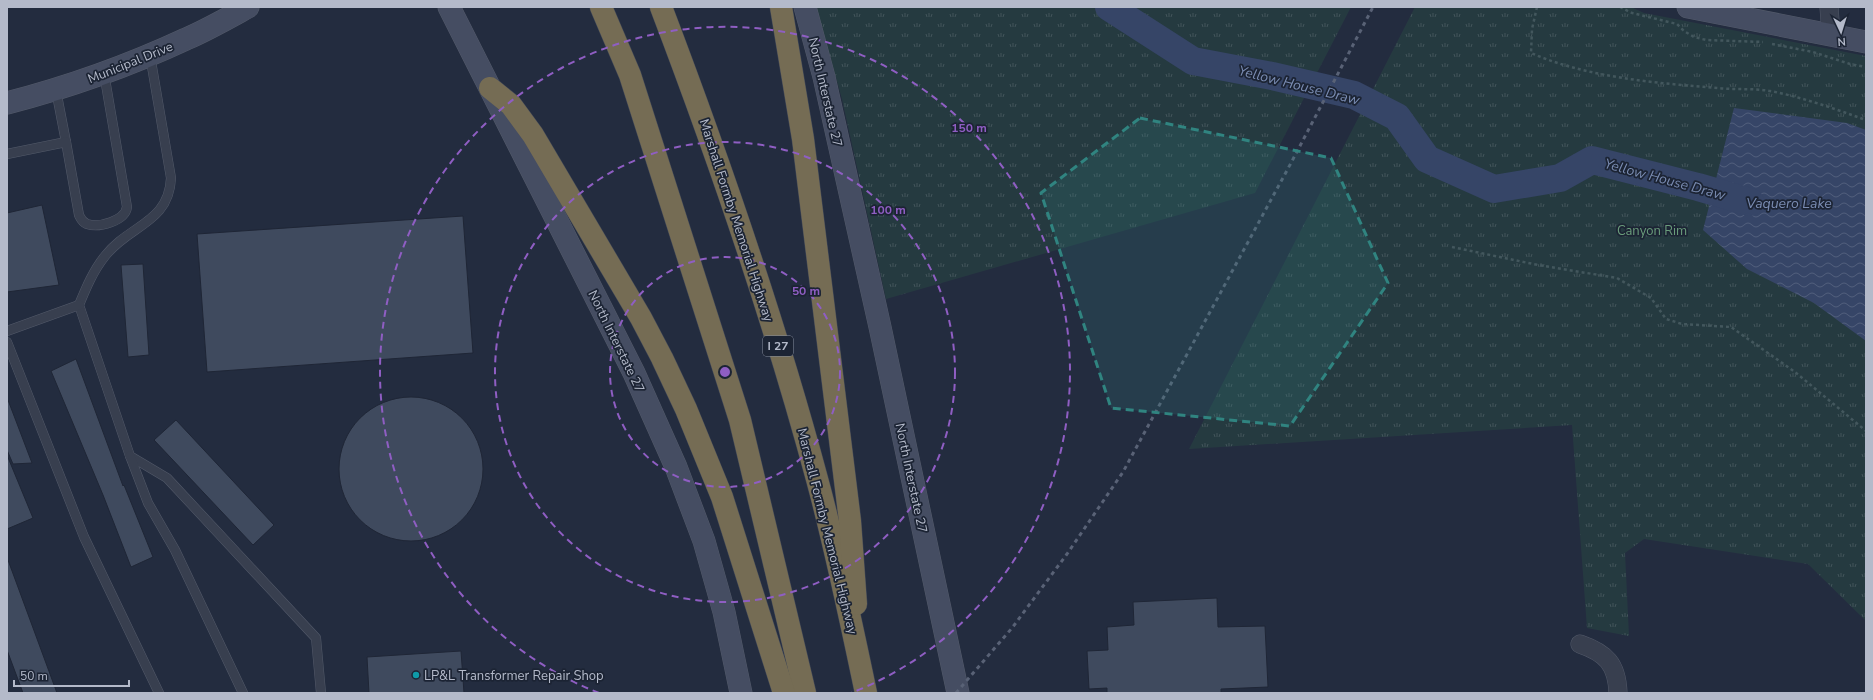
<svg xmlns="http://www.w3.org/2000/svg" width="1873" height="700" viewBox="0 0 1873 700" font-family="'Nunito Sans',sans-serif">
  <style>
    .park { fill: url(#park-tufts) }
    .water { fill: url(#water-waves) }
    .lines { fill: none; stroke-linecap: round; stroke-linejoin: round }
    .river { stroke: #364567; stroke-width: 28 }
    .building { fill: #3f4a5e; stroke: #1f2636 }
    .lane-casing { stroke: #535a6a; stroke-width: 10 }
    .street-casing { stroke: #535a6a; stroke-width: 19 }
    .secondary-casing { stroke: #535a6a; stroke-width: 23 }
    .highway-casing { stroke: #404757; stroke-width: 23 }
    .path { stroke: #43575d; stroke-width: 2.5; stroke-dasharray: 3 3; stroke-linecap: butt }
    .lane { stroke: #383f4f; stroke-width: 9 }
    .street { stroke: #383f4f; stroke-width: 18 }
    .secondary { stroke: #454d62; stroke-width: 22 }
    .highway { stroke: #756c54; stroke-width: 22 }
    .rail { stroke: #596276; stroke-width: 3; stroke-dasharray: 4 4; stroke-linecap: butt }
    .marked { fill: #308480; fill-opacity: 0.2; stroke: #308480; stroke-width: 3; stroke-dasharray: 8 5; stroke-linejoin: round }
    .ring { fill: none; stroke: #8f5ec3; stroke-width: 2; stroke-dasharray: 7 5 }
    .culture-dot { fill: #0f9aa8; stroke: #1c2434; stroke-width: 1.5 }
    .labels { text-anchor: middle; stroke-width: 3.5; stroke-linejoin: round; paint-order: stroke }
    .shield { fill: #1c2434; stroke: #868d9d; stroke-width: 1 }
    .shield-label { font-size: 12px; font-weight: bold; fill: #b4baca }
    .street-label { font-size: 13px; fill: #b4baca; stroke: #1c2434 }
    .park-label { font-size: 13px; fill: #6a9c7b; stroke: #1c2434 }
    .poi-label { font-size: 13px; fill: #b4baca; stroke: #1c2434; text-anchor: start }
    .water-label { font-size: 14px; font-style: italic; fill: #7a8cb2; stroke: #1c2434 }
    .centre { fill: #8f5ec3; stroke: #1c2434; stroke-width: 2 }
    .ring-label { font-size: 12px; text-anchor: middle; font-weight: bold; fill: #8f5ec3; stroke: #1c2434; stroke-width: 3.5; stroke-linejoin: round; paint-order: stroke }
  </style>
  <defs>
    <pattern id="park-tufts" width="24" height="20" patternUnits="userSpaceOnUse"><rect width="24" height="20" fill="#253a40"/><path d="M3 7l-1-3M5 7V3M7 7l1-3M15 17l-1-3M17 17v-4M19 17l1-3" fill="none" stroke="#42545a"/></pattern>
    <pattern id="water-waves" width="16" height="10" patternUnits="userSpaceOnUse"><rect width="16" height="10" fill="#364567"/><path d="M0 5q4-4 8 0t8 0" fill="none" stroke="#515e7b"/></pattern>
  </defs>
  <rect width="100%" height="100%" fill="#232c3f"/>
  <g class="park">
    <path d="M816,7H1351L1255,193L886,299L842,99Z"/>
    <path d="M1415,7H1631L1644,13L1866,56V621L1808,564L1644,539L1625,553L1629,636L1587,628L1572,425L1189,449Z"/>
  </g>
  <path class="water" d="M1734,108L1847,123L1866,130V341L1814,303L1747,269L1703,230Z"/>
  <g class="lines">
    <path class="river" d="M1109,7L1193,61L1272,76L1354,95L1397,117L1427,159L1494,189L1560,178L1592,160L1698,187L1750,202"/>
  </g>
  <g class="building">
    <path d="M42,205L59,285L7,292V213Z"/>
    <path d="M463,216L473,353L207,372L197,234Z"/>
    <path d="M143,264L149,355L128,357L121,265Z"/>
    <path d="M76,359L123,486L124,485L153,557L131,567L103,495L51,371Z"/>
    <circle cx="411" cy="469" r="72"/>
    <path d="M7,400H8L32,463L13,464L7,450Z"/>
    <path d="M176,420L274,525L253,545L154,440Z"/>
    <path d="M7,455L33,518L7,529Z"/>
    <path d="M8,560L57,693H23L7,650V561Z"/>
    <path d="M1217,598L1218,627L1265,626L1268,687L1221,689V693H1107V688L1089,689L1087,651L1108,650L1107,627L1134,625L1133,602Z"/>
    <path d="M461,651L464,693H369L367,657Z"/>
  </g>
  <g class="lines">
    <defs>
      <g id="lane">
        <path d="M150,55L171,178C169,223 129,225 105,256C93,271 86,288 79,305L130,456L167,478L316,638L321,693"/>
        <path d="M56,90L66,142"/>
        <path d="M7,154L66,142L79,215C81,219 82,222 87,224C99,228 125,221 127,207L104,73"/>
        <path d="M7,331L79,305"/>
        <path d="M7,342L84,537L159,693"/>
        <path d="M130,456L148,503L175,550L243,693"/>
      </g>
      <g id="street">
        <path d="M1829,7L1831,35"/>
        <path d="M1580,644C1606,653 1617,664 1618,693"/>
      </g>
      <g id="secondary">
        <path d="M449,7L634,373L676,467L704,541L724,612L741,693"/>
        <path d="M805,7L824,77L880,327L958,693"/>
        <path d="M1688,7L1866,42"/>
        <path d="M7,103C69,87 128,66 186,39C207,30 228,18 248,7"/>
      </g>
      <g id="highway">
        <path d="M601,7L630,75L740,420L805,693"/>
        <path d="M661,7C720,162 774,319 817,479C836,549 851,622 866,693"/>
        <path d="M781,7L803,139L850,521L856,604"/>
        <path d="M490,88L511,105L533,135L641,318L662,358L686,409L722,497L784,693"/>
      </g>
    </defs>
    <use href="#lane" class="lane-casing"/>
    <use href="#street" class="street-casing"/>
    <use href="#secondary" class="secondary-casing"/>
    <use href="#highway" class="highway-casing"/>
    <g class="path">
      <path d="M1537,7L1532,29L1531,53C1589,78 1656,83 1718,88C1735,90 1753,88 1770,91C1802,97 1835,109 1866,120"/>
      <path d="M1620,7L1632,13L1677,24L1684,31L1694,37L1706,40L1763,42"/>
      <path d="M1772,44L1813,52L1850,64L1866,67"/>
      <path d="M1452,247L1538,265L1617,278L1651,298L1666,319L1682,324L1731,327L1795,372L1866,431"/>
    </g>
    <use href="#lane" class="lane"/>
    <use href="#street" class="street"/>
    <use href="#secondary" class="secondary"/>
    <use href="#highway" class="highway"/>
    <path class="rail" d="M956,693L1012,628L1067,554L1123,472L1291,163L1373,7"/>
  </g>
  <path class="marked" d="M1140,118L1331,158L1388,283L1290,426L1111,408L1041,193Z"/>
  <g class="ring">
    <circle cx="725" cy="372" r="115"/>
    <circle cx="725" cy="372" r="230"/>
    <path d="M599 693A345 345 0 1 1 851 693"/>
  </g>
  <circle class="culture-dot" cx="416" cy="675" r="4"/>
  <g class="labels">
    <rect class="shield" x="763" y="336" width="30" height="20" rx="3"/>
    <g class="shield-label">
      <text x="778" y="350">I 27</text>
    </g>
    <g class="street-label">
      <text transform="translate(130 62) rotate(-22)" y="5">Municipal Drive</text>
      <text transform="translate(826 92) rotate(77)" y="5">North Interstate 27</text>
      <text transform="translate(737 220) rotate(72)" y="5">Marshall Formby Memorial Highway</text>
      <text transform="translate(617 341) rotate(64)" y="5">North Interstate 27</text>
      <text transform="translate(912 478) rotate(78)" y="5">North Interstate 27</text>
      <text transform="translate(828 531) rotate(76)" y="5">Marshall Formby Memorial Highway</text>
    </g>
    <g class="park-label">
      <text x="1652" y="235">Canyon Rim</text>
    </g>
    <g class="poi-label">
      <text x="424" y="680">LP&amp;L Transformer Repair Shop</text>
    </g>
    <g class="water-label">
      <text transform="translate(1299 85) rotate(14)" y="5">Yellow House Draw</text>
      <text transform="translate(1665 179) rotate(15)" y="5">Yellow House Draw</text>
      <text x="1789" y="208">Vaquero Lake</text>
    </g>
  </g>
  <circle cx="725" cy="372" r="6" class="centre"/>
  <g class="ring-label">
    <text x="969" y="132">150 m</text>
    <text x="888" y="214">100 m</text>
    <text x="806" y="295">50 m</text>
  </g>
  <rect width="1873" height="700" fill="none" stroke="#b4baca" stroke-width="16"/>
  <g transform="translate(1841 32) rotate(176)" stroke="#1c2434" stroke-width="3" paint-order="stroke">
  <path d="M0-3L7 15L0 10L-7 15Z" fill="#b4baca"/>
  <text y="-6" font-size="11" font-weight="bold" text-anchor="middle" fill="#b4baca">N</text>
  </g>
  <path d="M14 680v6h115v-6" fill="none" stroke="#b4baca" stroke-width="2"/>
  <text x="20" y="680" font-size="12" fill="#b4baca" stroke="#1c2434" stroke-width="3" paint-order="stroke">50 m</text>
</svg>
